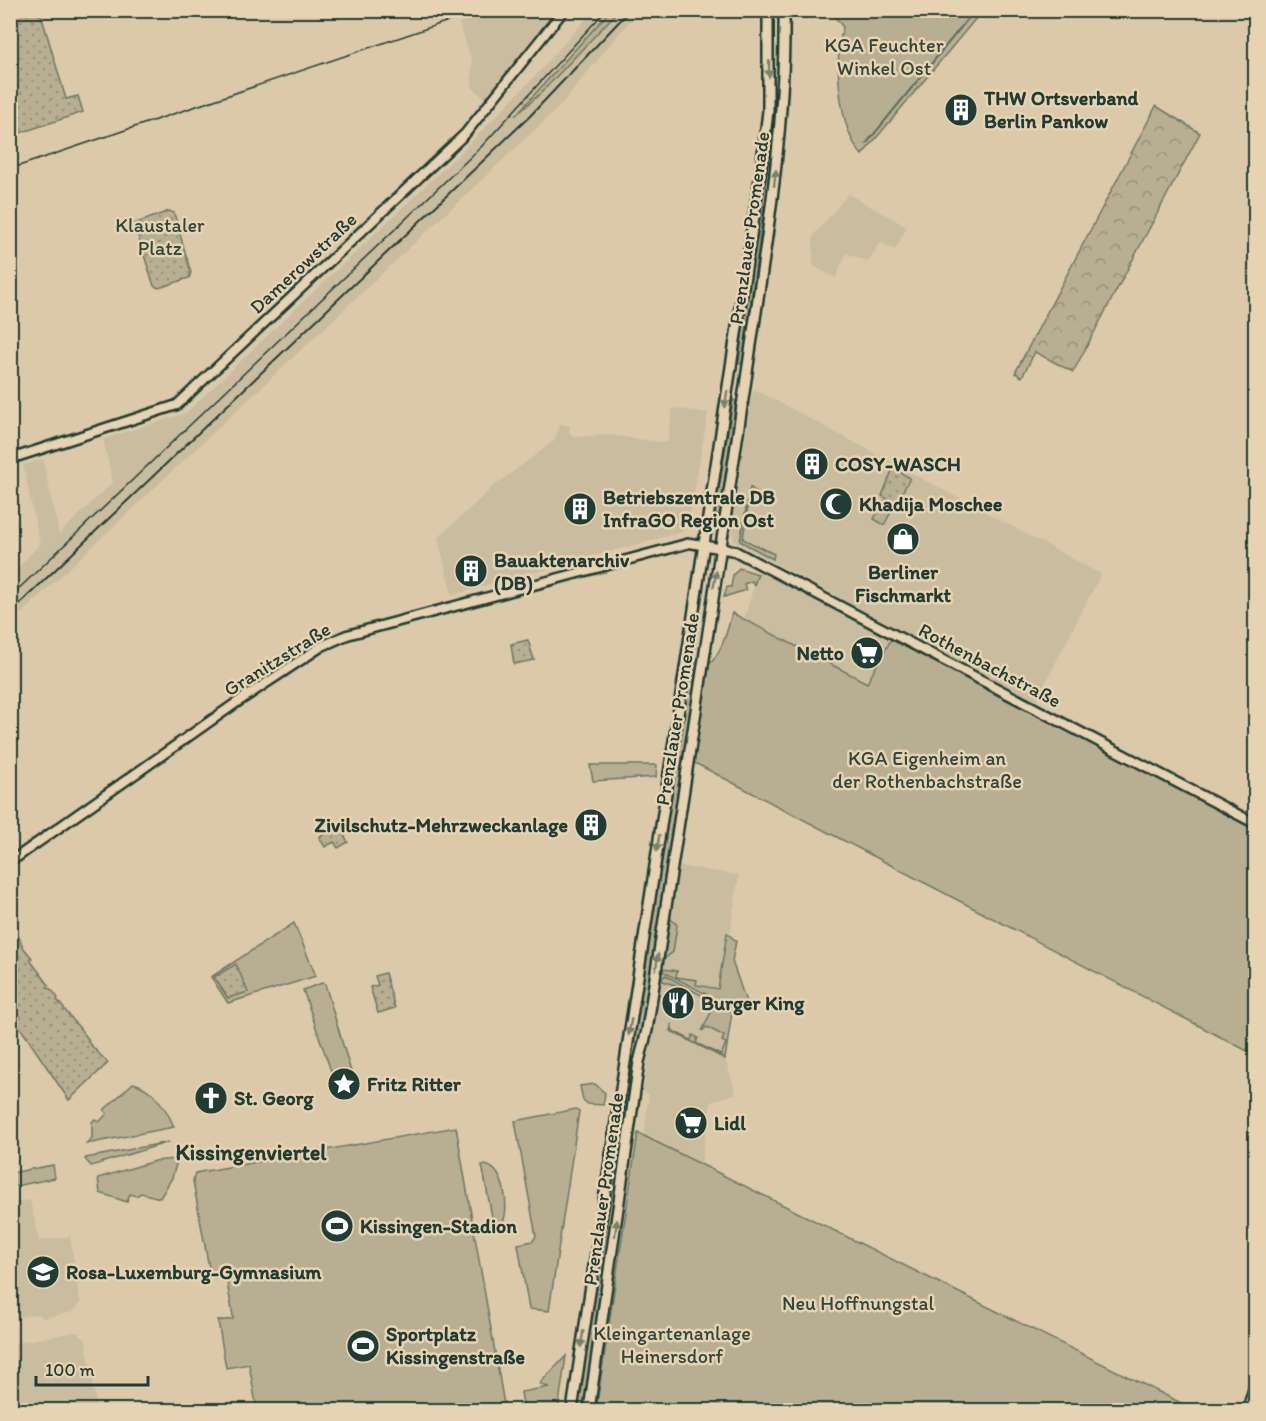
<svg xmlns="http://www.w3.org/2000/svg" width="1266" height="1421" viewBox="0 0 1266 1421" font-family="Itim,sans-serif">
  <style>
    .built { fill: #cabc9f }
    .green { fill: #b8af93; stroke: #6c7664; stroke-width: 1.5 }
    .forest { fill: url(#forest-crowns); stroke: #6c7664; stroke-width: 1.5 }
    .park { fill: url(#park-dots); stroke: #6c7664; stroke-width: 1.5 }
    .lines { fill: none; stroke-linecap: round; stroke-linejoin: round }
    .stream { stroke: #606d5d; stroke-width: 2 }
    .secondary-casing { stroke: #1f3d34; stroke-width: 13 }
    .primary-casing { stroke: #1f3d34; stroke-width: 14 }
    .secondary { stroke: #e7d2b1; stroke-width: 8 }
    .primary { stroke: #e7d2b1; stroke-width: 9 }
    .tram { stroke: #1f3d34; stroke-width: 1.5 }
    .rail { stroke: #1f3d34; stroke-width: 2 }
    .oneway { fill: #79806c }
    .labels { text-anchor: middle; stroke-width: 5; stroke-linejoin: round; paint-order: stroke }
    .park-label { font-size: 20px; fill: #2e483e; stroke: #e7d2b1 }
    .poi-label { font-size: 20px; font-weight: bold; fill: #1f3d34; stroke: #e7d2b1; text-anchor: start }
    .street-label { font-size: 20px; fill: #1f3d34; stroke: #e7d2b1 }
    .quarter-label { font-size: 22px; font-weight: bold; fill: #1f3d34; stroke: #e7d2b1 }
  </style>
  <defs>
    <pattern id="forest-crowns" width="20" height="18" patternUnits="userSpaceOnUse" patternTransform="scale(1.5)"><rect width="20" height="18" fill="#b8af93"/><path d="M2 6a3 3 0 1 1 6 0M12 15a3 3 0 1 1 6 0" fill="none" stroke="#959079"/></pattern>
    <pattern id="park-dots" width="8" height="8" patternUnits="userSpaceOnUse" patternTransform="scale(1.5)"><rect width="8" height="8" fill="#b8af93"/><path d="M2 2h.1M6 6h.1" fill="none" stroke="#959079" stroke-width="1.8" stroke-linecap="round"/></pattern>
  </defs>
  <rect width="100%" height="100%" fill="#dbc9aa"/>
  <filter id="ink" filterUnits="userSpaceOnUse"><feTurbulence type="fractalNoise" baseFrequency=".0167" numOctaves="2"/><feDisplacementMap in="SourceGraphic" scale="12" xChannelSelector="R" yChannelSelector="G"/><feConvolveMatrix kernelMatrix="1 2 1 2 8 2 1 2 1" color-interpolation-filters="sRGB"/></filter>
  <g filter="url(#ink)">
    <g class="built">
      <path d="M500,11H553L486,99L472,87V61L459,23Z"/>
      <path d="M593,11H638L558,108L11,623V575L40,544L23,465L43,459L59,534L113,482L103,439L186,413L460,153L536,75Z"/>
      <path d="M848,194L907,227L895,250L880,242L868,262L846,253L836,278L813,266V236Z"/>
      <path d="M756,390L1101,574L1035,703L734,541L731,529L752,394Z"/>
      <path d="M673,408L708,413L688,527L682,532L452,595L438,538L494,486L554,441L560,424L570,426L569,432L573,437L609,435L667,443Z"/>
      <path d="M758,572L893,636L868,683L744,619Z"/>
      <path d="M679,866L739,875L730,934L736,941L732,961L745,999L728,1005L662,970Z"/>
      <path d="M661,976L732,1012L725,1059L736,1093L711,1102L701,1164L644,1136L649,1094L643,1092Z"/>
      <path d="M30,1200L39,1241L70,1236L80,1302L73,1312L43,1318L39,1314L11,1318V1203Z"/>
      <path d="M76,1332L86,1340L97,1410H11V1344Z"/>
    </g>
    <g class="green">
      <path d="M610,11H618L541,93L515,116Z"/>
      <path d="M830,11H982L862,155C838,128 834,60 843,27Z"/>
      <path d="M762,205L764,206L742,364H739L745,305Z"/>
      <path d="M733,400L736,401L720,515L715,514Z"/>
      <path d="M750,487L756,492H750L743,539L774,554L773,559L740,541Z"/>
      <path d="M884,501L894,506L884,525L874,519Z"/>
      <path d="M739,568L758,574L754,585L752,581L744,584L746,590L724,597L727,587H731L733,575Z"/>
      <path d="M732,613L867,683L893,636L1255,830V1055L693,762L709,665C722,651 727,633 732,613Z"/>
      <path d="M690,660H695L694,687L640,1042L631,1043Z"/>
      <path d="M590,765H657L656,777L593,781Z"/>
      <path d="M670,918L677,925L673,952L664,959Z"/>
      <path d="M294,923L316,976L228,1003L211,977Z"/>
      <path d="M727,933L736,941L732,961L748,1008L738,1011L662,971L663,969L677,971L676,977L697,980L696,985L718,989Z"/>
      <path d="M665,975L732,1012L725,1059L671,1031V1024L673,1031L691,1040L693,1035L698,1038L696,1043L721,1055L726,1043L722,1041L724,1036L707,1027L702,1031L713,1008C707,990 675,987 661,980Z"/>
      <path d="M322,983L325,984L357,1092L339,1094L303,990Z"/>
      <path d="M632,1072L586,1410H576L625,1074Z"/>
      <path d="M133,1083C153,1088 167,1109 174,1127L86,1144L92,1138V1122L95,1119L99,1122L107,1114L104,1110Z"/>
      <path d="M595,1084L605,1093L603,1105L588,1104L583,1100L580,1086Z"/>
      <path d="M576,1109L579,1111L549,1311L529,1309L518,1244L533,1241L536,1236L515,1121Z"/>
      <path d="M456,1127L505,1410H257L249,1364L226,1368L218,1321L233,1319V1316L226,1276L214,1278L213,1272L210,1273L193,1181L195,1173Z"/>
      <path d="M638,1133L1195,1410H596Z"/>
      <path d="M169,1142L91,1166L85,1159L86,1158Z"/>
      <path d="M175,1159L177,1161L172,1178L160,1198L141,1193L136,1196L130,1194L127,1202L100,1193L98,1178L155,1161Z"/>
      <path d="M53,1165L55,1178L11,1187V1173Z"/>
      <path d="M482,1165C504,1163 511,1209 502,1224L494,1227Z"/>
      <path d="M566,1356L558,1410H524L521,1392L549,1387L541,1385V1382Z"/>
    </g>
    <path class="forest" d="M1156,106L1200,133L1073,372L1035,352L1022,377L1015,373Z"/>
    <g class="park">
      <path d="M10,11H40L66,99L78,96L83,112L11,136Z"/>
      <path d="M169,211L174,213L191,273L189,278L159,288L154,286L134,224Z"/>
      <path d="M893,468L910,478L896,504L882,496Z"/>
      <path d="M528,640L534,660L514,664L511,644Z"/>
      <path d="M339,826L348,842L338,848L334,842L325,847L319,837Z"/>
      <path d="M11,926L17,938L19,937L23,947L32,958L30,960L49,985L47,987L52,990L58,998L57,1000L89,1040L87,1041L108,1063L69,1100L11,1014Z"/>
      <path d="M236,964L248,992L228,998L214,977Z"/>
      <path d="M385,973L395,1008L378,1013L370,987L378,985L375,976Z"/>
    </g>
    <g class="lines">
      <path class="stream" d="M866,144L975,10"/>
      <defs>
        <g id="secondary">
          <path d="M10,459L177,405L465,134L564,10"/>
          <path d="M10,862L236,703L322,646L347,635L690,543L735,551L767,568L1256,824"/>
          <path d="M1247,1410L1256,1381"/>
        </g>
        <g id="primary">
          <path d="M572,1410L761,170L768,111V10"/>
          <path d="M589,1410L639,1062L647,1030C679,815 714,601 745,386C763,261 786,137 784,10"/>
        </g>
      </defs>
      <use href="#secondary" class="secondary-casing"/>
      <use href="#primary" class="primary-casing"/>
      <use href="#secondary" class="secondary"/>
      <use href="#primary" class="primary"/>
      <g class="tram">
        <path d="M10,169L481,10"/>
        <path d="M10,597L481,147L606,10"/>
      </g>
      <path class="rail" d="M10,613L530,116L630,10"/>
    </g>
    <defs><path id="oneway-solid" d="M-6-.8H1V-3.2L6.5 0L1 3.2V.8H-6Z" transform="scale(1.5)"/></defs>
    <g class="oneway">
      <use href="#oneway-solid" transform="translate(769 69) rotate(91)"/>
      <use href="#oneway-solid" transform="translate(775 178) rotate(-83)"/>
      <use href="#oneway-solid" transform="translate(726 399) rotate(99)"/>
      <use href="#oneway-solid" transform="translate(715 579) rotate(-80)"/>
      <use href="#oneway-solid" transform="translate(658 843) rotate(99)"/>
      <use href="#oneway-solid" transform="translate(657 962) rotate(-82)"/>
      <use href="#oneway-solid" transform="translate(630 1027) rotate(99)"/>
      <use href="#oneway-solid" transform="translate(616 1228) rotate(-82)"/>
      <use href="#oneway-solid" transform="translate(582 1339) rotate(99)"/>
    </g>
  </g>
  <defs>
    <symbol id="building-disc" viewBox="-11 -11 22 22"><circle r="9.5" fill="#1f3d34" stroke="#e7d2b1"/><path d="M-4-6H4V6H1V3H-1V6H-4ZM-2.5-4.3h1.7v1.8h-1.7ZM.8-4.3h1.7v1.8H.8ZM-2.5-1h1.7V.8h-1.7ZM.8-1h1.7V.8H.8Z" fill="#fff"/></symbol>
    <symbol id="mosque-disc" viewBox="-11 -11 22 22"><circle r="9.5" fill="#1f3d34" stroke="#e7d2b1"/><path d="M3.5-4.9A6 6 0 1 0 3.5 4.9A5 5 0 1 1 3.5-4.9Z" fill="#fff"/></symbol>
    <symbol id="shop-disc" viewBox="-11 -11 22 22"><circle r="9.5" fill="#1f3d34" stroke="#e7d2b1"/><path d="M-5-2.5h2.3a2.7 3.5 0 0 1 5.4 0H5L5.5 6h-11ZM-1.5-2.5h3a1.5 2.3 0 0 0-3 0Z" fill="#fff"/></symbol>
    <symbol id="supermarket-disc" viewBox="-11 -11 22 22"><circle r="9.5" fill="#1f3d34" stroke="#e7d2b1"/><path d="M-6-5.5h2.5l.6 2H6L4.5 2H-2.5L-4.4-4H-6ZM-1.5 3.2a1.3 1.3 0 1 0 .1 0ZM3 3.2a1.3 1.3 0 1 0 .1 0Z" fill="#fff"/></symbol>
    <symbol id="restaurant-disc" viewBox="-11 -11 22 22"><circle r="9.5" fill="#1f3d34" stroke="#e7d2b1"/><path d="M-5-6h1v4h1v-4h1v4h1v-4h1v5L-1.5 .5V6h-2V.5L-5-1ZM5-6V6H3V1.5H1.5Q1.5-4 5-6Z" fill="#fff"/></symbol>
    <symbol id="sight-disc" viewBox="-11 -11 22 22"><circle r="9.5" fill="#1f3d34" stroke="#e7d2b1"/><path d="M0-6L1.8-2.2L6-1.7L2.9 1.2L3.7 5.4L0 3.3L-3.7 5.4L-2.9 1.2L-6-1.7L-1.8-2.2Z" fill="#fff"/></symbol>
    <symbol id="church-disc" viewBox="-11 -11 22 22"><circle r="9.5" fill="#1f3d34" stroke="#e7d2b1"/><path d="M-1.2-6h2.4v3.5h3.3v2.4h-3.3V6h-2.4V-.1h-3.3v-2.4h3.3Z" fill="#fff"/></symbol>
    <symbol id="stadium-disc" viewBox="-11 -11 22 22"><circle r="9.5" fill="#1f3d34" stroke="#e7d2b1"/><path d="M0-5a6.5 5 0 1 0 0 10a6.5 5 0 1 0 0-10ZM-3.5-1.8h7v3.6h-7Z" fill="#fff"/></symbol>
    <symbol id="school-disc" viewBox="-11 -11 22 22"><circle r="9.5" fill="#1f3d34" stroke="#e7d2b1"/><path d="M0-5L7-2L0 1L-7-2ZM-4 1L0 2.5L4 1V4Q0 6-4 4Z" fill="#fff"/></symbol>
  </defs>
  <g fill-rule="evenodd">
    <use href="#building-disc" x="942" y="91" width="38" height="38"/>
    <use href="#building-disc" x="793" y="445" width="38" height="38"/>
    <use href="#mosque-disc" x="817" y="485" width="38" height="38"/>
    <use href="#building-disc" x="561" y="490" width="38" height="38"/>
    <use href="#shop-disc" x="884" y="520" width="38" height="38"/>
    <use href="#building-disc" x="452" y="552" width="38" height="38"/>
    <use href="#supermarket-disc" x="848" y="634" width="38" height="38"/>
    <use href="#building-disc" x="572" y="806" width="38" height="38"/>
    <use href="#restaurant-disc" x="659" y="984" width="38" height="38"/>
    <use href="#sight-disc" x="325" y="1065" width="38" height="38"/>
    <use href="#church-disc" x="192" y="1079" width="38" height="38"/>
    <use href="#supermarket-disc" x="672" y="1104" width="38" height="38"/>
    <use href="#stadium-disc" x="318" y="1207" width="38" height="38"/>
    <use href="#school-disc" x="24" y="1253" width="38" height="38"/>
    <use href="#stadium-disc" x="344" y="1327" width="38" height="38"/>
  </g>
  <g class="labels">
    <g class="park-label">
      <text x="884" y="52">KGA Feuchter<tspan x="884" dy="23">Winkel Ost</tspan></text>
      <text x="160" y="232">Klaustaler<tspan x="160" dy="23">Platz</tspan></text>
      <text x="927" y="765">KGA Eigenheim an<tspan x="927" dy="23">der Rothenbachstraße</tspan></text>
      <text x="858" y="1310">Neu Hoffnungstal</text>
      <text x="672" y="1340">Kleingartenanlage<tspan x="672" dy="23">Heinersdorf</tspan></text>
    </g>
    <g class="poi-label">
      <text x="984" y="105">THW Ortsverband<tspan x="984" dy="23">Berlin Pankow</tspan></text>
      <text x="835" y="471">COSY-WASCH</text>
      <text x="603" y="504">Betriebszentrale DB<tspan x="603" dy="23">InfraGO Region Ost</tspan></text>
      <text x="859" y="511">Khadija Moschee</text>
      <text x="494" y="567">Bauaktenarchiv<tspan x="494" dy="23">(DB)</tspan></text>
      <text x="903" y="579" text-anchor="middle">Berliner<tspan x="903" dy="23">Fischmarkt</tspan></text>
      <text x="844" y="660" text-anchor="end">Netto</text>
      <text x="568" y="832" text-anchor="end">Zivilschutz-Mehrzweckanlage</text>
      <text x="701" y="1010">Burger King</text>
      <text x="367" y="1091">Fritz Ritter</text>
      <text x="234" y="1105">St. Georg</text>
      <text x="714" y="1130">Lidl</text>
      <text x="360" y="1233">Kissingen-Stadion</text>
      <text x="66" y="1279">Rosa-Luxemburg-Gymnasium</text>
      <text x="386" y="1341">Sportplatz<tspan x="386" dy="23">Kissingenstraße</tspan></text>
    </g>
    <g class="street-label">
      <text transform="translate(749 228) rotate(-82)" y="7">Prenzlauer Promenade</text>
      <text transform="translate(303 263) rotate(-43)" y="7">Damerowstraße</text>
      <text transform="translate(277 659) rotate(-32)" y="7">Granitzstraße</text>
      <text transform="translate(990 665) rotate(28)" y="7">Rothenbachstraße</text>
      <text transform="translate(677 709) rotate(-81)" y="7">Prenzlauer Promenade</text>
      <text transform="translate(603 1189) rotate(-82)" y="7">Prenzlauer Promenade</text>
    </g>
    <g class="quarter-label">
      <text x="251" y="1160">Kissingenviertel</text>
    </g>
  </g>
  <rect width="1266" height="1421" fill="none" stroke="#e7d2b1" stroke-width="36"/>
  <rect x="18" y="18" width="1230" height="1385" fill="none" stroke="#1f3d34" stroke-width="2" filter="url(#ink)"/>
  <path d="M36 1376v9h112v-9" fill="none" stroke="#1f3d34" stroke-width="3"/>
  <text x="45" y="1376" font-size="18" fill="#1f3d34" stroke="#e7d2b1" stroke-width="4.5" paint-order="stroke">100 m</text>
</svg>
